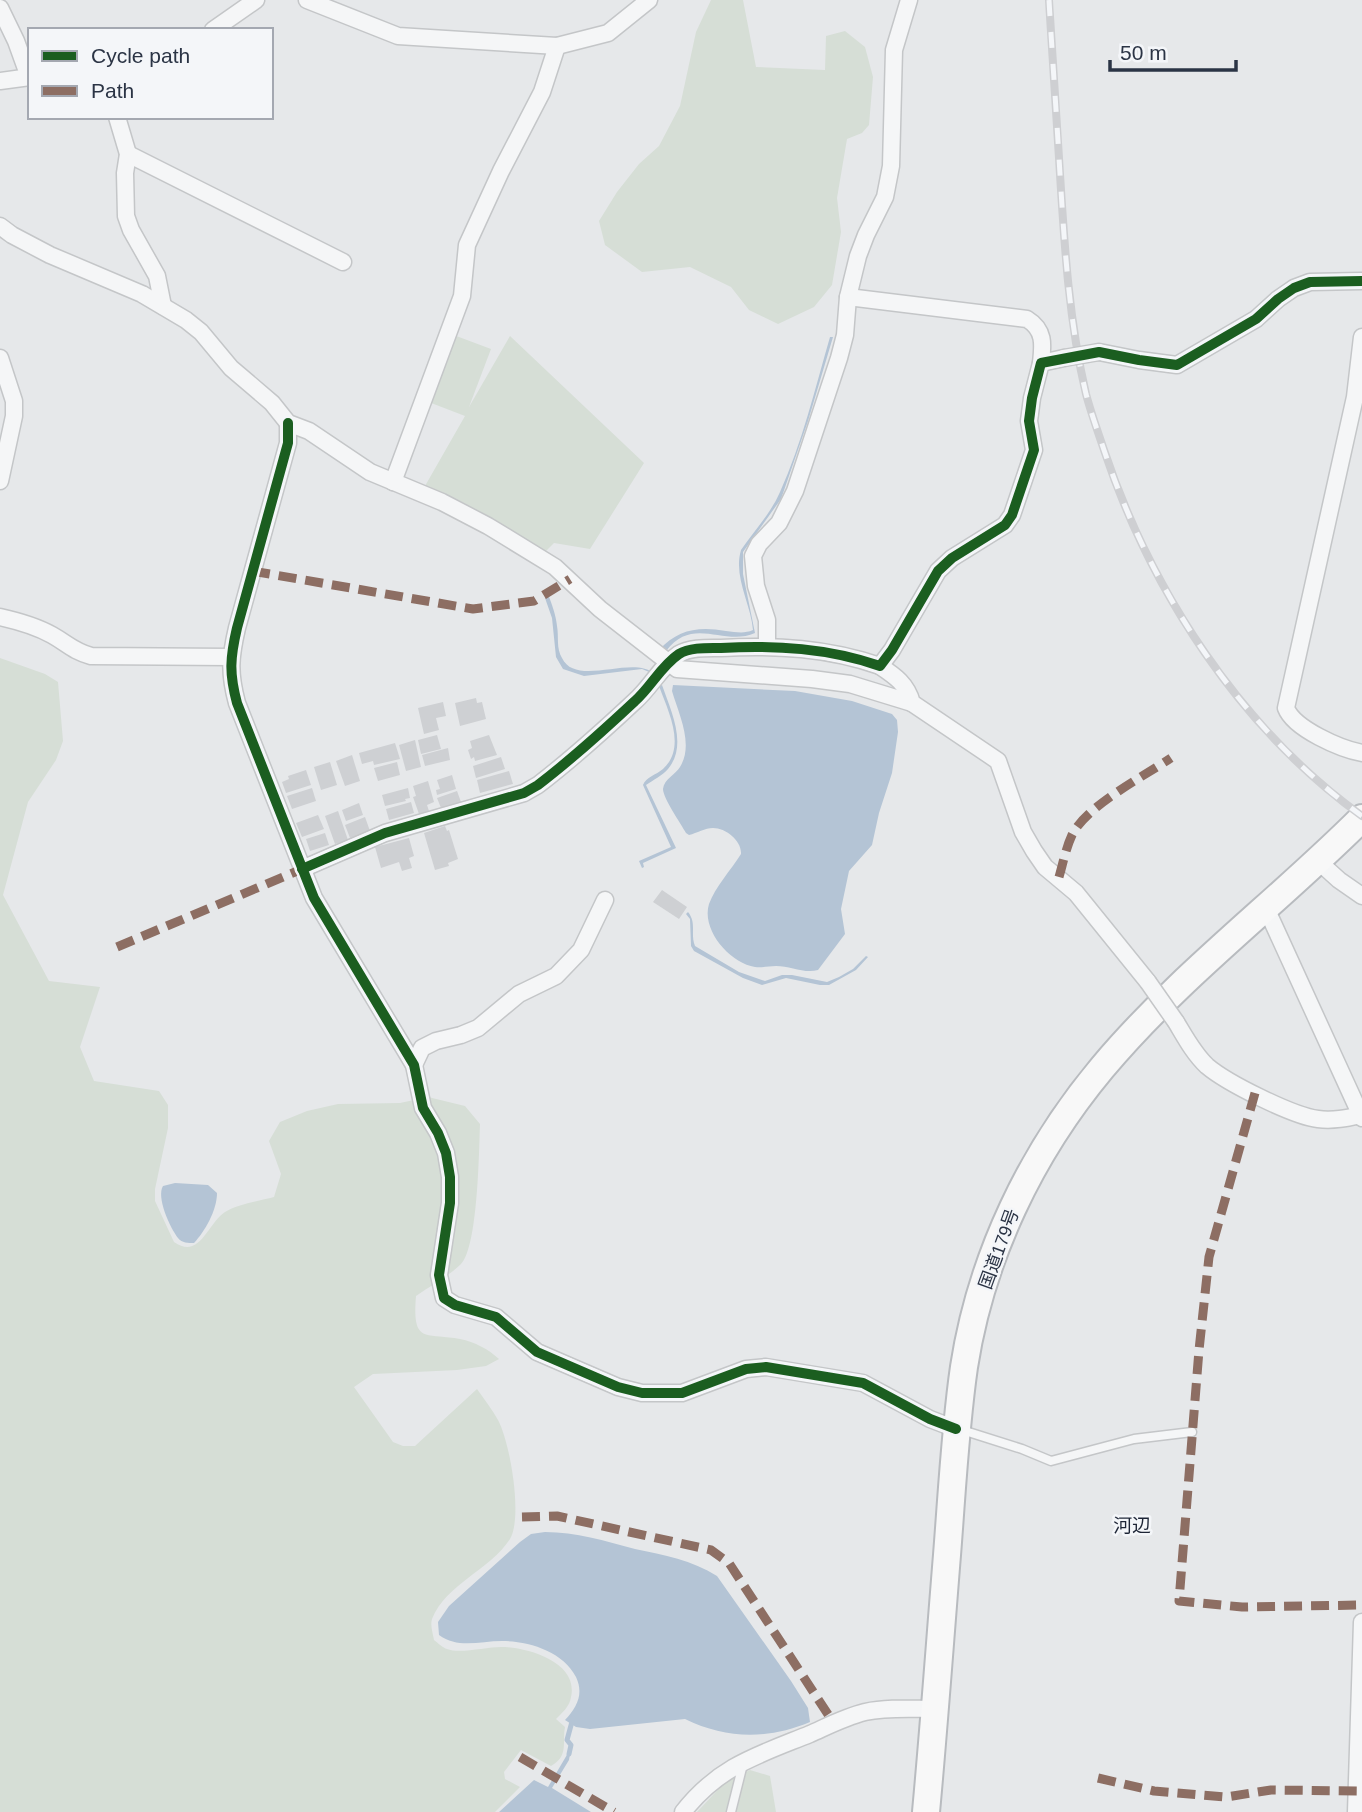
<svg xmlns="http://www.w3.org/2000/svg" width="1362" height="1812" viewBox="0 0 1362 1812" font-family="Arial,'Noto Sans JP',sans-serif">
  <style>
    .green { fill: #d6ded6 }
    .water { fill: #b4c4d5 }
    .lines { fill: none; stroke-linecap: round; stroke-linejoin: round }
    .stream { stroke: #b4c4d5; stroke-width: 5 }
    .building { fill: #ced0d3 }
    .service-casing { stroke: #c4c6c8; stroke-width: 11 }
    .minor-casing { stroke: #c4c6c8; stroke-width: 19 }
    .trunk-casing { stroke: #b8bbbf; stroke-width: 30 }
    .service { stroke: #f5f6f7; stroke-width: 8 }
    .minor { stroke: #f5f6f7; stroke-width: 16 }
    .trunk { stroke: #f8f8f8; stroke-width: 26 }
    .rail-casing { stroke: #cecfd2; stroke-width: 8 }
    .rail { stroke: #f4f6f9; stroke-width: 5; stroke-dasharray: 16; stroke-linecap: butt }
    .minor-bridge-casing { stroke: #c4c6c8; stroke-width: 19; stroke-linecap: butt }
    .minor-bridge { stroke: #f5f6f7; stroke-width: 16 }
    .quiet { stroke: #8d6e63; stroke-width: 9; stroke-dasharray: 18 9; stroke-linecap: butt }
    .cycleway-casing { stroke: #f4f6f9; stroke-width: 15 }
    .cycleway { stroke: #1b5e20; stroke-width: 10 }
    .labels { text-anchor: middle; stroke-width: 5; stroke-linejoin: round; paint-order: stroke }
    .street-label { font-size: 18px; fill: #2b3445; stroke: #f4f6f9 }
    .neighbourhood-label { font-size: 19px; fill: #1d2536; stroke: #f4f6f9 }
  </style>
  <rect width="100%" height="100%" fill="#e6e8ea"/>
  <g class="green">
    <path d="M711,0H743L756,67L825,70L826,36L845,31L865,47L873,77L869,125L862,133L847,139L837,198L841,232L832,285L814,307L778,324L749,310L731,287L690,267L642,272L605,245L599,221L617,192L639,164L659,146L680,106L696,32Z"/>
    <path d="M451,334L491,349L469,407L510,336L644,463L590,549L554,543L544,553L425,486L465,416L426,401Z"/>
    <path d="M0,658L45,674L58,682L63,741L56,760L28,802L3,895L49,981L100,987L80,1047L94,1081L159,1091L168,1105V1128L155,1189V1201L174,1242C200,1260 207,1224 225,1212C238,1204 259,1201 274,1197L281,1174L269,1141L280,1122L307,1111L338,1104L400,1103L428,1097L465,1106L480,1124C479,1151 478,1247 461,1264C448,1277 430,1286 416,1296C412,1345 425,1332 460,1339C475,1342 488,1349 499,1359L486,1366L457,1370L373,1374L354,1387L393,1442L403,1446H415L477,1389C484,1399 492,1409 498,1420C510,1442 523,1517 510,1539C490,1570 446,1584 432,1619C430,1625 433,1634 434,1640C438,1643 443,1648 447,1649C460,1654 486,1647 501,1647C527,1647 579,1662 571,1697C570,1706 562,1713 556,1719L565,1727C562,1743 569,1756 551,1766L521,1750L504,1772L505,1779L520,1787L495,1812H0Z"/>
    <path d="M750,1770L770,1776L776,1812H697L726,1781Z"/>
  </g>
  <g class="water">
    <path d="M830,337H833L808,421L781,499L743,552V574L755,633C724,647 693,615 666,651L659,650C678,629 699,626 726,631C736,632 744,634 753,630C751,604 733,577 741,550C754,531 771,513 780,492C802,443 815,389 830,337Z"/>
    <path d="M548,594C552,605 556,615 557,626C559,637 556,648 562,658C576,688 634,654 654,674L642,669L584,676L563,669L556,657L552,618L545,598Z"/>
    <path d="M662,685C671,711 688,745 668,769C662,776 653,780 646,785L676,848L643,863L644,867L642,868L639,861L671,847L643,785C646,777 656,775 663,769C687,747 668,711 659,686Z"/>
    <path d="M673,685L795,691L852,701L892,714L897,720L898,732L892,773L879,813L872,845L849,871L841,909L845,934L818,970C805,974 790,966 776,966C769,966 762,968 755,967C730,963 701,930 709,904C715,887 731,870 741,854C742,841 726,828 713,828C705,828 697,833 689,835L686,833C681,824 663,798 663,789C664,779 676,774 680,767C694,744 679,715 672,691Z"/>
    <path d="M688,912C697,923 690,934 695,946L739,972L765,981L782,975H792L827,982L839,977L853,969L866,956L868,957L856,970L829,985H820L786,978L762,985L743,978L694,951L691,946L690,919L686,914Z"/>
    <path d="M175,1183L208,1185L217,1193C217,1210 205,1231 194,1243C188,1243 182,1243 178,1238C170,1228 156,1197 163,1186Z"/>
    <path d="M545,1532C576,1532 605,1541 635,1549C664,1555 692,1560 717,1576L791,1681L808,1708L810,1722C767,1740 726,1739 685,1719L590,1729L576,1727L565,1720C577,1707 584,1694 576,1677C563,1651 528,1641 502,1641C480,1641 458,1649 439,1635L438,1622L449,1606L520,1542L531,1534Z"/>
    <path d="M571,1748L569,1760L552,1788L591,1812H499L534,1780L548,1787Z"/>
  </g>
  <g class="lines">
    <path class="stream" d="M569,1754L571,1745L567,1740L573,1718"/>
  </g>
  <g class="building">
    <path d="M476,698L477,703L482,702L486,719L460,726L455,703Z"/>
    <path d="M443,702L446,716L436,718L439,730L424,734L418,708Z"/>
    <path d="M437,735L441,749L421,754L418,740Z"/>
    <path d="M489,735L497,755L475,761L474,757L471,759L468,750L472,748L470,741Z"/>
    <path d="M415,740L421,767L406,771L399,745Z"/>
    <path d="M395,743L400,759L374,765L373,761L362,764L359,753Z"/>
    <path d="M448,748L450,760L425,766L422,755Z"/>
    <path d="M352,755L360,781L345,786L336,761Z"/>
    <path d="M501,757L505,769L476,778L473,766Z"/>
    <path d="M330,762L337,785L321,790L314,767Z"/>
    <path d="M397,762L400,775L378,781L374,768Z"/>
    <path d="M306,770L311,785L286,793L282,782L289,779L288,776Z"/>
    <path d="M509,771L513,784L480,793L477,780Z"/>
    <path d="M452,775L456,789L437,795L436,790L440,789L437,780Z"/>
    <path d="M428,781L434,802L427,805L429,811L419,814L413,797L416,796L413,786Z"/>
    <path d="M312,788L316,801L292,809L287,796Z"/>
    <path d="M408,788L410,798L405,799L406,801L385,806L382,795Z"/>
    <path d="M457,791L461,802L441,808L437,798Z"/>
    <path d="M411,802L414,813L389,820L386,809Z"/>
    <path d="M359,803L363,815L346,821L342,810Z"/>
    <path d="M338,811L348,840L335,844L325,816Z"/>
    <path d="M318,815L324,829L302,837L296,823Z"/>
    <path d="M365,817L370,831L350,838L345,825Z"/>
    <path d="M445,826L447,831L449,830L458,859L448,863L449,866L435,870L424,833Z"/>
    <path d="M325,833L329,845L310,851L306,839Z"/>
    <path d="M409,838L414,856L409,858L412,868L402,871L399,862L381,868L375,847Z"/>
    <path d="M662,890L687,907L679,919L653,902Z"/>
  </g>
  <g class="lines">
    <defs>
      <g id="service">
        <path d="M962,1430L1022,1449L1051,1461L1134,1439L1192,1432"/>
        <path d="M731,1812L743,1764"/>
      </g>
      <g id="minor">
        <path d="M307,0L398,36L557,46L608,33L649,0"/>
        <path d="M0,8L16,41L29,77"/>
        <path d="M213,30L256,0"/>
        <path d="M0,81L30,77"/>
        <path d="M117,117L128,154L125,173L126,216L131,230L157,276L163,306"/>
        <path d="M128,154L343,262"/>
        <path d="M0,226L12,235L50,255L142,294L186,320L201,332L231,368L272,403L288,423L309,431L370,472L442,502L488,526L555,567L600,609L677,669L812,679L850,684L912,703"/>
        <path d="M848,297L1027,319C1045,330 1043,345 1041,363"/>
        <path d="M1362,337L1355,397L1286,708C1294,729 1341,749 1362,753"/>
        <path d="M1099,352L1139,360L1177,365L1256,319L1278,299L1294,288L1310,282L1362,281"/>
        <path d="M0,358L14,401V416L0,481"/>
        <path d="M288,423V443L237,628C230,658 229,673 237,703L314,898L414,1065L423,1108L438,1133L446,1153L450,1177V1203L439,1275L444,1298L455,1305L496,1317L537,1352L618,1387L642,1393H682L746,1369L766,1367L863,1383L930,1419L956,1429"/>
        <path d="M393,482L462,296L467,245L501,171L542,92L557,46"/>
        <path d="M0,617C18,621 36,626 52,635C68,644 73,651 91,656L230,657"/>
        <path d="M767,646V620L756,586L753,556L759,544L779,523L795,491L839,358L845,335L848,297L858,256L866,235L885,197L891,166L894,50L909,0"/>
        <path d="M880,666C895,676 907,684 912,703L998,761L1023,832L1034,851L1045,867L1076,893L1148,982"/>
        <path d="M1318,861L1339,880L1362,896"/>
        <path d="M302,869L385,833L524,793L538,785C572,759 604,730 635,701C651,687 661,666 679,654C690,647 708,648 721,648C776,645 828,648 880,666L892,650L938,571L952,558L1005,525L1012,515L1034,450L1029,421L1032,398L1041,363L1064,358"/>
        <path d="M1266,908L1362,1118"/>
        <path d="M1176,1022C1185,1037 1194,1054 1207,1066C1227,1083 1293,1116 1318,1119C1333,1121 1347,1118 1361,1115"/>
        <path d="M414,1065L422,1048L436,1041L461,1035L478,1028L519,994L556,976L581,950L605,900"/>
        <path d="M683,1812C719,1766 758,1755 810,1734C828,1726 845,1717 865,1712C888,1707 912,1709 935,1709"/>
        <path d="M1356,1812L1362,1622"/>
      </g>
      <path id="trunk" d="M926,1812C934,1726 940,1641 947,1555C952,1492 955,1429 964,1367C981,1257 1031,1153 1102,1068C1179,976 1277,903 1362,818"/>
    </defs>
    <use href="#service" class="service-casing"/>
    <use href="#minor" class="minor-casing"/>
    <use href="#trunk" class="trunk-casing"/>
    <use href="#service" class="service"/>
    <use href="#minor" class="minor"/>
    <use href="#trunk" class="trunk"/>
    <defs>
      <path id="rail" d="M1049,0C1052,53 1056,106 1059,158C1064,238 1068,317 1086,394C1091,413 1098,432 1104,450C1151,591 1240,728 1362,816"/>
    </defs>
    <use href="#rail" class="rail-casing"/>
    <use href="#rail" class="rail"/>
    <defs>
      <g id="minor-bridge">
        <path d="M1064,358L1099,352"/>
        <path d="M1148,982L1176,1022"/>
      </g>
    </defs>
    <use href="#minor-bridge" class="minor-bridge-casing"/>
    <use href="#minor-bridge" class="minor-bridge"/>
    <g class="quiet">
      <path d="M252,571L473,609L534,601L570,579"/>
      <path d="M1059,877C1063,863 1066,848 1072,835C1086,806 1144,776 1171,758"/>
      <path d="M117,947L302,869"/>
      <path d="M1255,1093L1209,1257L1199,1350L1179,1601L1242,1607L1362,1605"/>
      <path d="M522,1517L557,1516L711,1550L729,1563L833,1722"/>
      <path d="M520,1757L614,1812"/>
      <path d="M1098,1778L1154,1791L1226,1797L1271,1790L1357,1791"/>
    </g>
    <defs>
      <g id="cycleway">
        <path d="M288,423V443L237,628C230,658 229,673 237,703L314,898L414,1065L423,1108L438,1133L446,1153L450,1177V1203L439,1275L444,1298L455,1305L496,1317L537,1352L618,1387L642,1393H682L746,1369L766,1367L863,1383L930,1419L956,1429"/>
        <path d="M302,869L385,833L524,793L538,785C572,759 604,730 635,701C651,687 661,666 679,654C690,647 708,648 721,648C776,645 828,648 880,666L892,650L938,571L952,558L1005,525L1012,515L1034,450L1029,421L1032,398L1041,363L1099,352L1139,360L1177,365L1256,319L1278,299L1294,288L1310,282L1362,281"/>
      </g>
    </defs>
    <use href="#cycleway" class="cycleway-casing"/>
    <use href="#cycleway" class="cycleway"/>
  </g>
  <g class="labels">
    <g class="street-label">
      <text transform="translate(999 1249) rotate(-70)" y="6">国道179号</text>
    </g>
    <g class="neighbourhood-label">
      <text x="1132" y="1532">河辺</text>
    </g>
  </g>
  <rect x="28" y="28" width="245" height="91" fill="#f4f6f9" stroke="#a4a8b1" stroke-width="2"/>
  <rect x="42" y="51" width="35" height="10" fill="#1b5e20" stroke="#a4a8b1" stroke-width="2"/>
  <text x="91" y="63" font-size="21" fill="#2b3445">Cycle path</text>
  <rect x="42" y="86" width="35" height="10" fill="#8d6e63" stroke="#a4a8b1" stroke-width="2"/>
  <text x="91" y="98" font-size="21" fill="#2b3445">Path</text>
  <path d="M1110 60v10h126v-10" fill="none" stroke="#2b3445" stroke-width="3.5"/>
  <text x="1120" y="60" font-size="21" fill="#2b3445" stroke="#f4f6f9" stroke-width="5" paint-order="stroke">50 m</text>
</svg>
